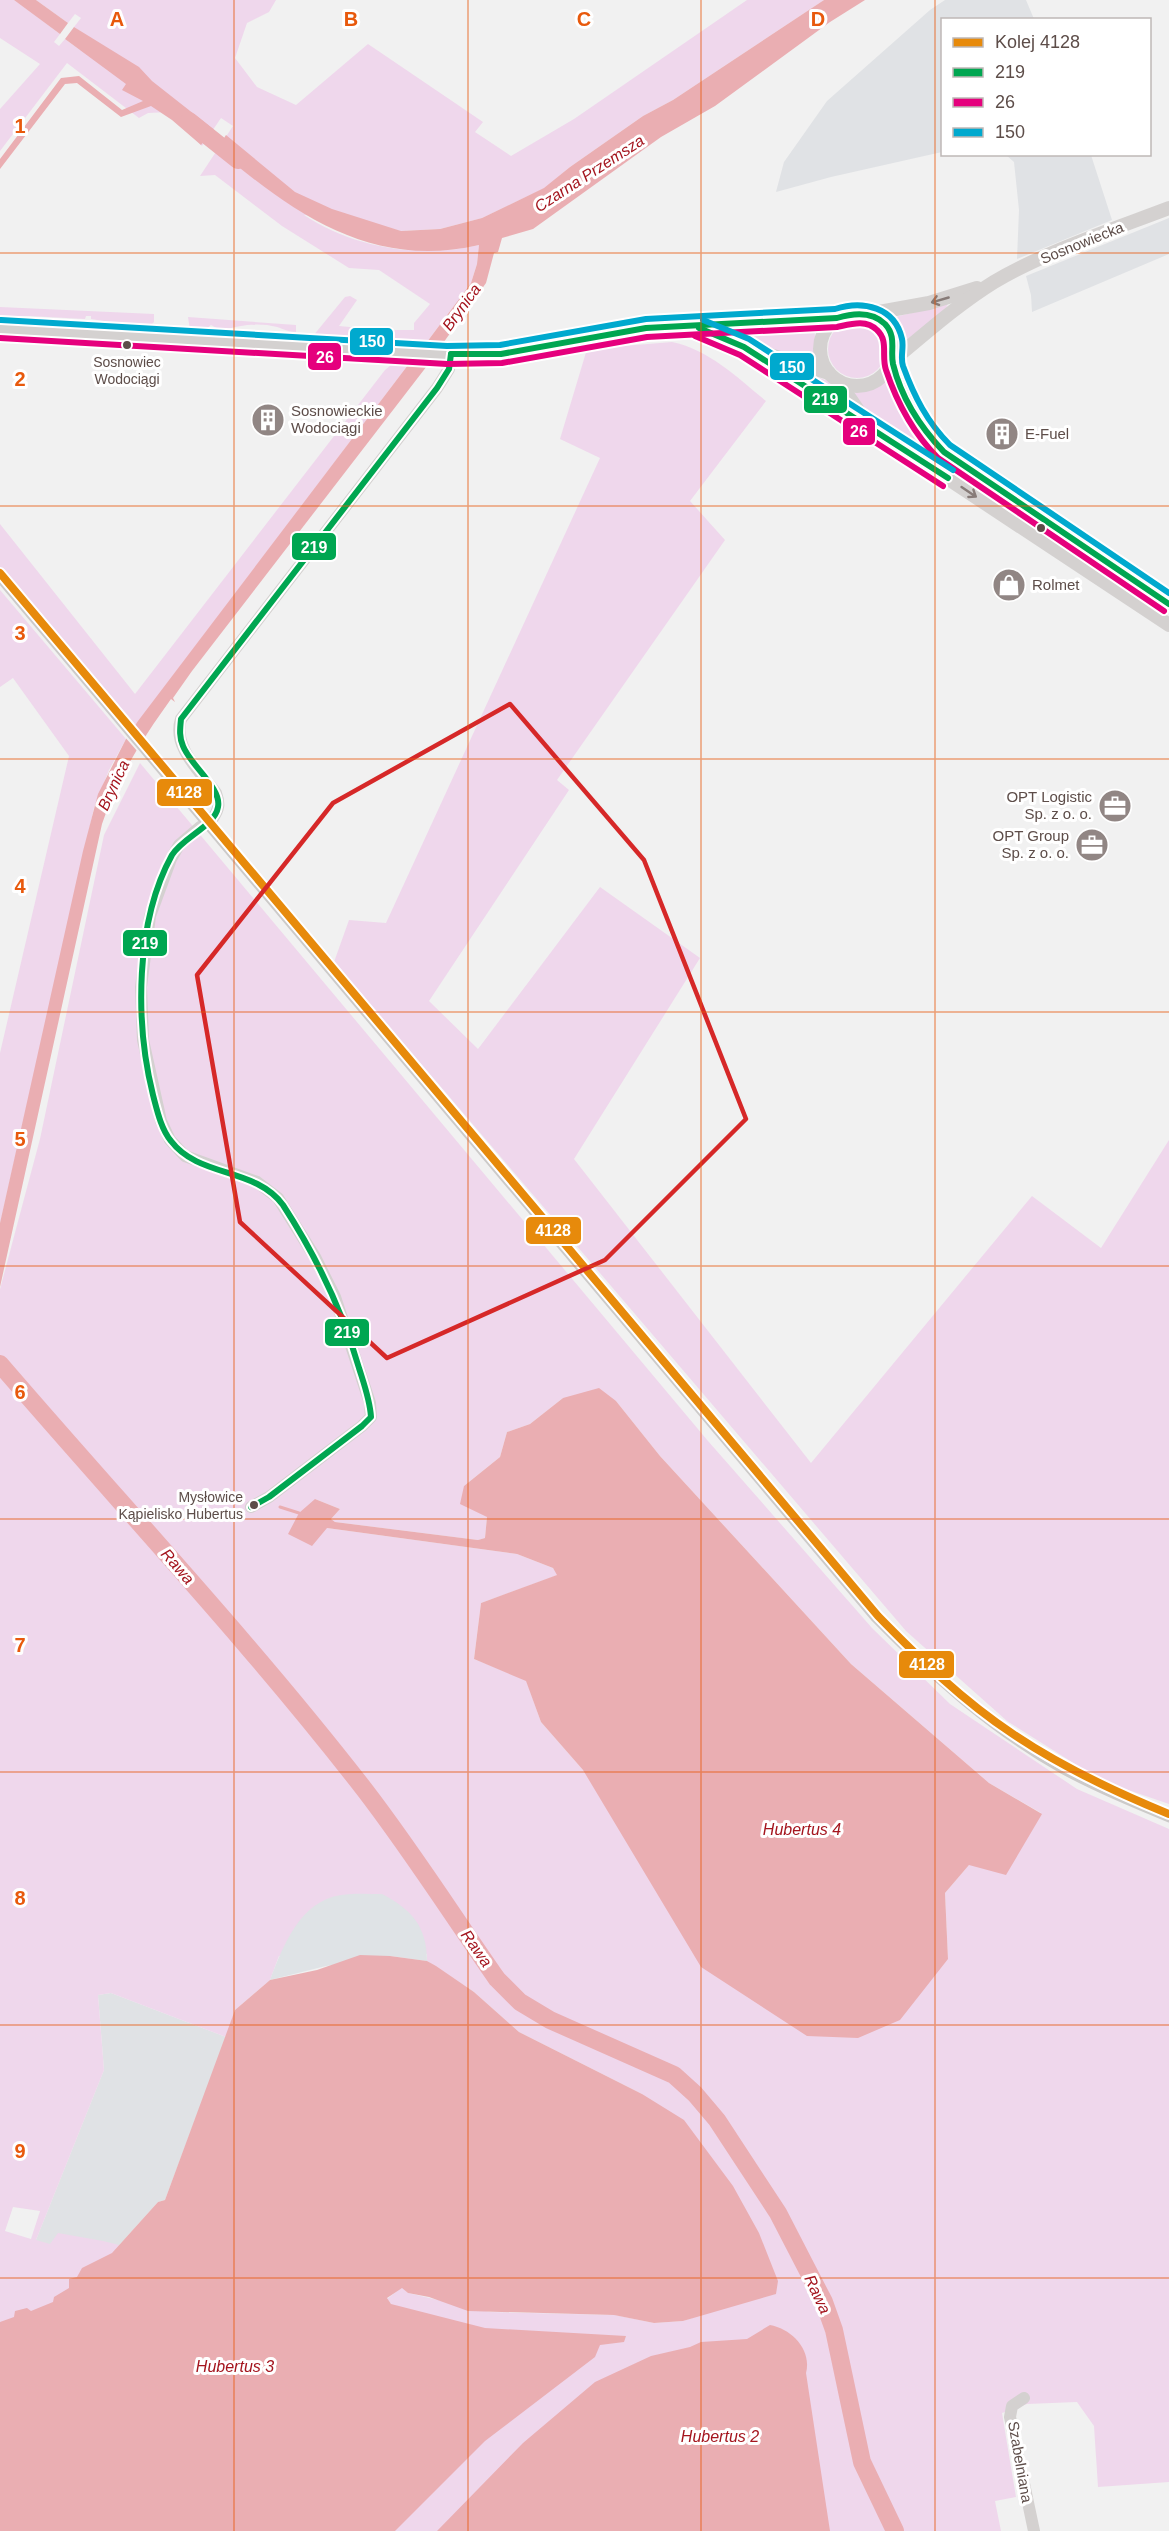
<svg xmlns="http://www.w3.org/2000/svg" width="1169" height="2531" viewBox="0 0 1169 2531" font-family="Arial,sans-serif">
  <style>
    .commercial { fill: #e0e2e5 }
    .green { fill: #efd7ec; fill-rule: evenodd }
    .sand { fill: #dfe3e6 }
    .water { fill: #eaaeb2 }
    .pier { fill: #f1f1f1 }
    .lines { fill: none; stroke-linecap: round; stroke-linejoin: round }
    .stream { stroke: #eaaeb2; stroke-width: 3 }
    .river { stroke: #eaaeb2; stroke-width: 18 }
    .minor { stroke: #d4d1d0; stroke-width: 12 }
    .tertiary { stroke: #d4d1d0; stroke-width: 14 }
    .rail { stroke: #cccac9; stroke-width: 3 }
    .bus-1-casing { stroke: #fff; stroke-width: 10 }
    .bus-2-casing { stroke: #fff; stroke-width: 10 }
    .bus-3-casing { stroke: #fff; stroke-width: 10 }
    .bus-1 { stroke: #00a651; stroke-width: 6 }
    .bus-2 { stroke: #e5007d; stroke-width: 6 }
    .bus-3 { stroke: #00a9ce; stroke-width: 6 }
    .rail-1-casing { stroke: #fff; stroke-width: 12 }
    .rail-1 { stroke: #e78a0b; stroke-width: 8 }
    .oneway { stroke: #877b78 }
    .marked { fill: none; stroke: #d62828; stroke-width: 4.5; stroke-linejoin: round }
    .grid { fill: none; stroke: #e8590c; stroke-width: 1.5; stroke-opacity: 0.55 }
    .bus-dot { fill: #5d4d49; stroke: #fff; stroke-width: 2 }
    .labels { text-anchor: middle; stroke-width: 6; stroke-linejoin: round; paint-order: stroke }
    .bus-label { font-size: 14px; fill: #5d4d49; stroke: #fff }
    .street-label { font-size: 15px; fill: #5d4d49; stroke: #fff }
    .poi-label { font-size: 15px; fill: #5d4d49; stroke: #fff; text-anchor: start }
    .water-label { font-size: 16px; font-style: italic; fill: #a4151e; stroke: #fff }
    .grid-label { font-size: 20px; text-anchor: middle; font-weight: bold; fill: #e8590c; stroke: #fff; stroke-width: 6; stroke-linejoin: round; paint-order: stroke }
    .line-badge { stroke: #fff; stroke-width: 2 }
    .badge-label { font-size: 16px; text-anchor: middle; font-weight: bold; fill: #fff }
  </style>
  <rect width="100%" height="100%" fill="#f1f1f1"/>
  <g class="commercial">
    <path d="M945,0H1026L1034,19L942,20V152L831,177L776,192L784,162L827,101L930,10Z"/>
    <path d="M1006,155H1091L1112,220L1017,259L1019,210L1014,162Z"/>
    <path d="M1169,218V254L1032,312L1031,295L1026,276Z"/>
    <path d="M111,1993L226,2037L165,2200L158,2202L112,2253L34,2245L104,2070L98,1995Z"/>
  </g>
  <g class="green">
    <path d="M0,0H14L19,3L60,34L54,42L59,46L65,39L80,50L93,40L74,27L81,18L75,14L68,23L36,0H276L269,12L247,23L235,58L257,87L296,105L368,44L483,122L475,132L511,156L574,119L747,0H824L673,100L643,116L570,167L545,188L482,218L440,229L400,231L358,219L304,215C353,248 422,259 479,245L477,264L471,283L424,346L397,347L394,344L392,330H414V323L430,304L379,270L349,268L282,226L215,175L200,176L233,126L221,118L202,146L169,112L148,113L139,118L67,63L0,151V109L40,64L0,38Z"/>
    <path d="M350,296L357,300L339,326L371,329L370,345L313,341V336L345,297Z"/>
    <path d="M948,304L946,308L900,349L895,317Z"/>
    <path d="M0,307L154,314V322L150,326L142,327L91,319V316H86L85,319L29,316L0,317Z"/>
    <path d="M188,317L296,325V332C288,332 284,329 277,327C259,322 238,325 222,331L211,325L205,330H190Z"/>
    <circle cx="857" cy="349" r="29"/>
    <path d="M814,322L817,366L718,332V329Z"/>
    <path d="M672,342C708,349 738,378 766,401L690,501L725,540L557,780L569,790L429,1001L478,1049L600,887L700,958L574,1159L811,1463L1032,1196L1101,1248L1169,1140V1804L1102,1781L1007,1721L906,1631L334,962L349,920L386,923L600,458L560,439L587,349Z"/>
    <path d="M397,360L411,361L135,726L0,567V524L135,694L385,370Z"/>
    <path d="M793,368L828,381L847,406L792,372Z"/>
    <path d="M889,377L913,424L929,445L942,459L1029,518L1027,525L881,426L864,409L852,391L872,389Z"/>
    <path d="M0,590L126,739L109,770L94,808L0,1224V1053L69,756L13,678L0,687Z"/>
    <path d="M140,763L708,1441L872,1628L950,1704L1077,1789L1169,1829V2482L1098,2487L1094,2426L1077,2402L1027,2404L1002,2413L1016,2497L995,2501L1001,2531H898L866,2462L855,2420L841,2338L832,2311L801,2247L775,2203L716,2115L702,2096L674,2072L576,2030L534,2008L511,1991L497,1974L368,1788L166,1547L14,1376L0,1355V1289L40,1139L104,835ZM563,1398L616,1401L660,1456L851,1664L989,1783L1041,1813L969,1865L945,1893L948,1959L583,1770L541,1722L526,1680L474,1659L481,1603L558,1575L553,1568L517,1554L327,1528L315,1499L340,1509L331,1519L335,1522L478,1540L485,1538L487,1517L464,1486L500,1457L507,1432L530,1424Z"/>
    <path d="M0,1371L163,1551L356,1782L414,1862L493,1977L509,1996L526,2010L570,2035L670,2077L690,2091L705,2108L776,2216L818,2296L831,2332L858,2463L891,2531H0ZM427,1954V1961L474,1992L519,2032L642,2094L692,2318L683,2321L654,2323L615,2315L490,2312L408,2293L402,2287L387,2299L391,2304L321,2295L103,2241L58,2233L50,2244L36,2240L104,2070L98,1995L111,1993L226,2037L235,2010L270,1980L279,1956ZM13,2207L40,2211L31,2239L5,2231Z"/>
  </g>
  <path class="sand" d="M382,1894C411,1909 427,1926 427,1961L390,1956L326,1966L270,1980C283,1946 300,1901 341,1895C354,1893 369,1894 382,1894Z"/>
  <g class="water">
    <path d="M14,0H36L68,23L60,34Z"/>
    <path d="M824,0H865L830,22L715,106L661,137L533,229L502,238L498,252L494,253L486,283L441,346H424L471,283L477,264L479,245C372,270 294,214 217,149L226,135L295,192L332,209L401,231L440,229L482,218L544,188L570,167L643,116L673,100Z"/>
    <path d="M74,27L139,67L152,81L213,129L201,145L172,120L151,106L121,117L77,83L65,84L0,169V159L61,78L79,76L122,110L143,101L122,90L126,84L65,39Z"/>
    <path d="M411,361L430,362L192,671L173,698L175,702L171,699C141,741 119,775 102,824L0,1287V1223L83,851L98,794L126,739L138,721Z"/>
    <path d="M599,1388L616,1401L660,1456L851,1664L989,1783L1042,1814L1006,1875L969,1865L945,1893L948,1959L900,2020L858,2038L807,2036L701,1967L583,1770L541,1722L526,1681L474,1659L481,1603L557,1575L553,1568L517,1554L327,1528L312,1546L288,1534L299,1513L315,1499L340,1509L331,1519L335,1522L478,1540L485,1538L487,1517L460,1504L464,1486L500,1457L507,1432L530,1424L563,1398Z"/>
    <path d="M360,1955L390,1956L427,1961L436,1966L474,1992L519,2032L642,2094L684,2120L733,2186L759,2233L778,2281L776,2294L683,2321L654,2323L614,2315L468,2311L429,2297L408,2293L402,2288L387,2298L391,2304L485,2328L626,2336L624,2342L600,2345L595,2357L485,2441L395,2531H0V2322L14,2317L15,2311L27,2308L31,2311L53,2302L54,2297L69,2288V2279L77,2277L82,2268L112,2253L158,2202L165,2200L235,2010L270,1980L317,1970Z"/>
    <path d="M770,2325C792,2329 812,2350 806,2373L830,2531H437L523,2443L595,2382L651,2356L690,2347L701,2342L747,2339Z"/>
  </g>
  <path class="pier" d="M132,725L145,740L138,752L124,736Z"/>
  <g class="lines">
    <g class="stream">
      <path d="M280,1507L299,1513"/>
      <path d="M155,1539L158,1535"/>
    </g>
    <g class="river">
      <path d="M189,121L238,160"/>
      <path d="M0,1364C122,1506 250,1642 364,1789C411,1850 453,1916 497,1979L520,2002L550,2020L674,2075L695,2094L717,2120L778,2213L824,2302L834,2330L862,2462L895,2531"/>
    </g>
    <g class="minor">
      <path d="M213,818C219,809 220,804 216,793C200,771 172,747 181,719L437,388L449,369L451,354"/>
      <path d="M200,827L179,845L171,859L150,916L141,987L143,1040L161,1121L170,1140L185,1156L257,1182L278,1198L315,1257L335,1297L370,1403L371,1417L362,1426L269,1497L251,1507"/>
      <path d="M1024,2398L1012,2406L1010,2417L1034,2531"/>
    </g>
    <g class="tertiary">
      <circle cx="857" cy="349" r="37"/>
      <path d="M868,314L929,303L977,288"/>
      <path d="M698,327L744,347L829,373"/>
      <path d="M0,329L447,355L501,354L646,328L837,318"/>
      <path d="M744,347L864,423"/>
      <path d="M892,361L917,418L944,452L1169,604"/>
      <path d="M892,361C925,334 957,305 994,282C1044,252 1114,229 1169,208"/>
      <path d="M838,381L864,419L885,437L1169,625"/>
    </g>
    <path class="rail" d="M0,583L873,1620C930,1678 990,1732 1061,1772C1096,1791 1132,1806 1169,1821"/>
    <defs>
      <g id="bus-1">
        <path d="M699,328L744,347L948,478"/>
        <path d="M451,354H501L646,328L837,318C853,313 872,311 885,324C897,337 890,350 893,364C901,397 921,428 944,452L1169,604"/>
        <path d="M251,1507L269,1497L362,1426L371,1417C370,1400 364,1384 359,1368C342,1309 316,1256 283,1205C255,1167 199,1178 171,1141C161,1129 157,1110 153,1095C135,1023 135,922 172,855C183,837 215,826 218,807C222,788 190,765 183,746C179,737 180,729 181,719L437,388L449,369L451,354"/>
      </g>
      <g id="bus-2">
        <path d="M695,336L740,355L943,486"/>
        <path d="M0,338L447,364L502,363L647,337L837,327C851,324 866,319 877,330C889,341 881,356 886,370C897,403 913,433 938,458L1164,611"/>
      </g>
      <g id="bus-3">
        <path d="M1,320L447,346L500,345L646,319L835,309C863,300 895,307 902,339C904,348 900,357 903,366C914,396 927,422 950,445L1169,593"/>
        <path d="M703,320L749,339L953,470"/>
      </g>
    </defs>
    <use href="#bus-1" class="bus-1-casing"/>
    <use href="#bus-2" class="bus-2-casing"/>
    <use href="#bus-3" class="bus-3-casing"/>
    <use href="#bus-1" class="bus-1"/>
    <use href="#bus-2" class="bus-2"/>
    <use href="#bus-3" class="bus-3"/>
    <defs>
      <path id="rail-1" d="M0,573L878,1616C920,1659 963,1701 1013,1734C1062,1767 1115,1792 1169,1814"/>
    </defs>
    <use href="#rail-1" class="rail-1-casing"/>
    <use href="#rail-1" class="rail-1"/>
  </g>
  <defs><path id="oneway-shaft" d="M-6 0H5M1.5-3L5.5 0L1.5 3" fill="none" stroke-width="1.6" stroke-linecap="round" stroke-linejoin="round" transform="scale(1.5)"/></defs>
  <g class="oneway">
    <use href="#oneway-shaft" transform="translate(940 300) rotate(164)"/>
    <use href="#oneway-shaft" transform="translate(969 492) rotate(34)"/>
  </g>
  <path class="marked" d="M510,704L644,860L746,1119L605,1260L387,1358L240,1222L197,975L333,803Z"/>
  <path class="grid" d="M234,0V2531M468,0V2531M701,0V2531M935,0V2531M0,253H1169M0,506H1169M0,759H1169M0,1012H1169M0,1266H1169M0,1519H1169M0,1772H1169M0,2025H1169M0,2278H1169"/>
  <defs>
    <symbol id="building-disc" viewBox="-11 -11 22 22"><circle r="9.5" fill="#918684" stroke="#fff"/><path d="M-4-6H4V6H1V3H-1V6H-4ZM-2.5-4.3h1.7v1.8h-1.7ZM.8-4.3h1.7v1.8H.8ZM-2.5-1h1.7V.8h-1.7ZM.8-1h1.7V.8H.8Z" fill="#fff"/></symbol>
    <symbol id="shop-disc" viewBox="-11 -11 22 22"><circle r="9.5" fill="#918684" stroke="#fff"/><path d="M-5-2.5h2.3a2.7 3.5 0 0 1 5.4 0H5L5.5 6h-11ZM-1.5-2.5h3a1.5 2.3 0 0 0-3 0Z" fill="#fff"/></symbol>
    <symbol id="office-disc" viewBox="-11 -11 22 22"><circle r="9.5" fill="#918684" stroke="#fff"/><path d="M-6-3h4V-5.5h4V-3h4V5H-6ZM-1-4.5V-3h2v-1.5ZM-6 0V1H6V0Z" fill="#fff"/></symbol>
  </defs>
  <g fill-rule="evenodd">
    <use href="#building-disc" x="249" y="401" width="38" height="38"/>
    <use href="#building-disc" x="983" y="415" width="38" height="38"/>
    <use href="#shop-disc" x="990" y="566" width="38" height="38"/>
    <use href="#office-disc" x="1096" y="787" width="38" height="38"/>
    <use href="#office-disc" x="1073" y="826" width="38" height="38"/>
  </g>
  <g class="bus-dot">
    <circle cx="127" cy="345" r="5"/>
    <circle cx="1041" cy="528" r="5"/>
    <circle cx="254" cy="1505" r="5"/>
  </g>
  <g class="labels">
    <g class="bus-label">
      <text x="127" y="367">Sosnowiec<tspan x="127" dy="17">Wodociągi</tspan></text>
      <text x="243" y="1502" text-anchor="end">Mysłowice<tspan x="243" dy="17">Kąpielisko Hubertus</tspan></text>
    </g>
    <g class="street-label">
      <text transform="translate(1082 243) rotate(-22)" y="5">Sosnowiecka</text>
      <text transform="translate(1020 2462) rotate(80)" y="5">Szabelniana</text>
    </g>
    <g class="poi-label">
      <text x="291" y="416">Sosnowieckie<tspan x="291" dy="17">Wodociągi</tspan></text>
      <text x="1025" y="439">E-Fuel</text>
      <text x="1032" y="590">Rolmet</text>
      <text x="1092" y="802" text-anchor="end">OPT Logistic<tspan x="1092" dy="17">Sp. z o. o.</tspan></text>
      <text x="1069" y="841" text-anchor="end">OPT Group<tspan x="1069" dy="17">Sp. z o. o.</tspan></text>
    </g>
    <g class="water-label">
      <text transform="translate(589 173) rotate(-33)" y="6">Czarna Przemsza</text>
      <text transform="translate(461 307) rotate(-54)" y="6">Brynica</text>
      <text transform="translate(113 785) rotate(-65)" y="6">Brynica</text>
      <text transform="translate(178 1566) rotate(49)" y="6">Rawa</text>
      <text x="802" y="1835">Hubertus 4</text>
      <text transform="translate(477 1948) rotate(55)" y="6">Rawa</text>
      <text transform="translate(818 2294) rotate(65)" y="6">Rawa</text>
      <text x="235" y="2372">Hubertus 3</text>
      <text x="720" y="2442">Hubertus 2</text>
    </g>
  </g>
  <g class="grid-label">
    <text x="117" y="26">A</text>
    <text x="351" y="26">B</text>
    <text x="584" y="26">C</text>
    <text x="818" y="26">D</text>
    <text x="20" y="133">1</text>
    <text x="20" y="386">2</text>
    <text x="20" y="640">3</text>
    <text x="20" y="893">4</text>
    <text x="20" y="1146">5</text>
    <text x="20" y="1399">6</text>
    <text x="20" y="1652">7</text>
    <text x="20" y="1905">8</text>
    <text x="20" y="2158">9</text>
  </g>
  <g class="line-badge">
    <rect x="349" y="327" width="45" height="29" rx="6" fill="#00a9ce"/>
    <rect x="307" y="342" width="35" height="29" rx="6" fill="#e5007d"/>
    <rect x="769" y="352" width="46" height="29" rx="6" fill="#00a9ce"/>
    <rect x="803" y="385" width="45" height="29" rx="6" fill="#00a651"/>
    <rect x="842" y="417" width="34" height="29" rx="6" fill="#e5007d"/>
    <rect x="291" y="532" width="46" height="29" rx="6" fill="#00a651"/>
    <rect x="156" y="778" width="57" height="29" rx="6" fill="#e78a0b"/>
    <rect x="122" y="929" width="46" height="28" rx="6" fill="#00a651"/>
    <rect x="525" y="1216" width="57" height="29" rx="6" fill="#e78a0b"/>
    <rect x="324" y="1318" width="46" height="29" rx="6" fill="#00a651"/>
    <rect x="898" y="1650" width="57" height="29" rx="6" fill="#e78a0b"/>
  </g>
  <g class="badge-label">
    <text x="372" y="347">150</text>
    <text x="325" y="363">26</text>
    <text x="792" y="373">150</text>
    <text x="825" y="405">219</text>
    <text x="859" y="437">26</text>
    <text x="314" y="553">219</text>
    <text x="184" y="798">4128</text>
    <text x="145" y="949">219</text>
    <text x="553" y="1236">4128</text>
    <text x="347" y="1338">219</text>
    <text x="927" y="1670">4128</text>
  </g>
  <rect x="941" y="18" width="210" height="138" fill="#ffffff" stroke="#beb8b6" stroke-width="1.5"/>
  <rect x="953" y="38" width="30" height="9" fill="#e78a0b" stroke="#beb8b6" stroke-width="1.5"/>
  <text x="995" y="48" font-size="18" fill="#5d4d49">Kolej 4128</text>
  <rect x="953" y="68" width="30" height="9" fill="#00a651" stroke="#beb8b6" stroke-width="1.5"/>
  <text x="995" y="78" font-size="18" fill="#5d4d49">219</text>
  <rect x="953" y="98" width="30" height="9" fill="#e5007d" stroke="#beb8b6" stroke-width="1.5"/>
  <text x="995" y="108" font-size="18" fill="#5d4d49">26</text>
  <rect x="953" y="128" width="30" height="9" fill="#00a9ce" stroke="#beb8b6" stroke-width="1.5"/>
  <text x="995" y="138" font-size="18" fill="#5d4d49">150</text>
</svg>
